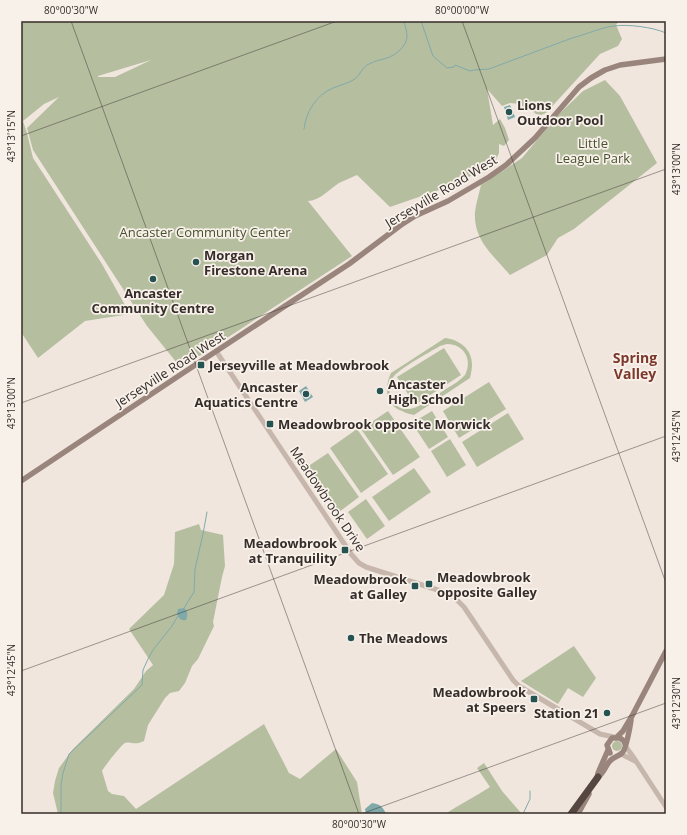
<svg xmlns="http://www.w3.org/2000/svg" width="687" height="835" viewBox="0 0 687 835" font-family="'Open Sans',sans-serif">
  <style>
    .green { fill: #b6bea0; fill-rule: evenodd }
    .water { fill: #80aaa9 }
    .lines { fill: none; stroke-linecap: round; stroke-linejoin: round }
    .stream { stroke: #80aaa9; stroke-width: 1 }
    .tertiary { stroke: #c7b6ab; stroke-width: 5 }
    .secondary { stroke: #9a857d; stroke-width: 5.5 }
    .motorway { stroke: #564642; stroke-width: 7 }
    .ticks { fill: none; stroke: #362d2a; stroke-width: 1; stroke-opacity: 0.45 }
    .poi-dot { fill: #245352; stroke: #f8f1ea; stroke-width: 1.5 }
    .labels { text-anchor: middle; stroke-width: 3.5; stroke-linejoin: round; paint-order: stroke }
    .poi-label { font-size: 13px; font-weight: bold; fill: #362d2a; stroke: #f8f1ea; text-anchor: start }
    .park-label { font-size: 13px; fill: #485130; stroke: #f8f1ea }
    .street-label { font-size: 13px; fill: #362d2a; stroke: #f8f1ea }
    .neighbourhood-label { font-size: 14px; font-weight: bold; fill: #7c382b; stroke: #f8f1ea }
    .neatline { fill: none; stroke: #362d2a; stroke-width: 1.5 }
    .ticks-label { font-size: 10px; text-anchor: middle; fill: #362d2a }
  </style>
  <rect width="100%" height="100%" fill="#f0e6de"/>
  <g class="green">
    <path d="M21,21H619L616,25L622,39L618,46L600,54L546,113L541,115L536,114L531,110L524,109L521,104L510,103L502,106L487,89L493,125L500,119L505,128L509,140L504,146L499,144V153L495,162L482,171L439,190L390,207L357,175C351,178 345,180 339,183C330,189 319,201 308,201L352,256L181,368L147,326L33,150L27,128L59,97L44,104L23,121L27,133L33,158L102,264L130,314L85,321L38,358L21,332ZM151,60L115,77H98V76Z"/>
    <path d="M605,80L620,96L657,163L574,229L558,238L547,255L510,275C494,256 473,240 475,212C476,203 479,194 481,185L522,158L557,116L583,91Z"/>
    <path d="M445,338C460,340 472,349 472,365C472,369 471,373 470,378L414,415C410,414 405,413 402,411C385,405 384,387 391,373ZM447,344C464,344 473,360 465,375C458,383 448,387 440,393C426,402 402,422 391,397C388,390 389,382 394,376C402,367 428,353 440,346Z"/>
    <path d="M444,348L461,375L415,405L397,377Z"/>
    <path d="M489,382L506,409L459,438L443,411Z"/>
    <path d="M388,411L420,457L393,475L361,429Z"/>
    <path d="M432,411L448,437L429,449L412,423Z"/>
    <path d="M508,413L524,439L477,467L462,442Z"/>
    <path d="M357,429L388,474L361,493L330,448Z"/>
    <path d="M450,439L466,465L447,477L431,451Z"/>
    <path d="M328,453L359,497L339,512L307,467Z"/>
    <path d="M414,468L431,492L389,521L372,497Z"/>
    <path d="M366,499L385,526L367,539L348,512Z"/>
    <path d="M199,524L201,530L223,535L225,566L222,577L213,622L214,626L198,659L192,666L185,683L179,691L170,693L165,698L148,725L144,741C134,746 132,741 125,743C122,744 104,767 102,771L108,791L112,794L124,796L136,809L264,724L289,773L300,779L336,749L357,782L362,814H58L53,793L55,781L59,768L73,749L134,689L146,671L153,665L129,629L164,595L174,564L175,532Z"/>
    <path d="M574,646L596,678L583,697L568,688L558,704L521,681Z"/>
    <circle cx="617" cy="746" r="5"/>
    <path d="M484,763L502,791L522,814H445C460,804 475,797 490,787L477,768Z"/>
  </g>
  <g class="water">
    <path d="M510,105L515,117L508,120L504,107Z"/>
    <path d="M306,386L313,397L305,402L299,391Z"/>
    <path d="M184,608C188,611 188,615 186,620C181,621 179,619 177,614L178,609Z"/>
    <path d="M372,803C380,804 383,807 386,814H366L365,809Z"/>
  </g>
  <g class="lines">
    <g class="stream">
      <path d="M421,21L433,56L447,68L454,67L455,65L470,71L474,70L489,69L572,38C585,35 602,27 614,26C627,24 653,27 666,33"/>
      <path d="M304,129C306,112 316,95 333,88C340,85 349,83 355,79C360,75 362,68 367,65C374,61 380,60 387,58C396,55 407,46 407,36C407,31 405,26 404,21"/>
      <path d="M184,608L194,592L195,569L203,534L207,512"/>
      <path d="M61,814V785L63,773L69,754L142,685L143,670L148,659L153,650L172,626L178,616"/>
      <path d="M523,814L530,799V791"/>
    </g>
    <g class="tertiary">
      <path d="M216,351L351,554L359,563L366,567L444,592L454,597L464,607L513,680L519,686L600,734L614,737"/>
      <path d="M626,747L634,758L666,807"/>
      <path d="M621,754L635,761"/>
    </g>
    <g class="secondary">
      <path d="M21,481L180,375L349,264L401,225L415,216L448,201L489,177L506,165L535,138L579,87L591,78L605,70L620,65L666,59"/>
      <path d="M617,737L623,731L632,716L666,651"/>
      <path d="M610,753L607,745L612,738H620L624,741L625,744"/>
      <path d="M598,777C604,773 605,767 609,762C612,757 618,757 622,753C626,750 630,727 631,720"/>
      <path d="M597,779L598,773L608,750"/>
      <path d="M578,814L589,794"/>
    </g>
    <path class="motorway" d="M571,814L598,777"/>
  </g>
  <path class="ticks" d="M71,21L359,814M462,21L666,583M21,136L337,21M21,403L666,169M21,671L666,436M361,814L666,703"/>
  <g class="poi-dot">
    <circle cx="509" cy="112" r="4"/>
    <circle cx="196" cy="262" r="4"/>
    <circle cx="153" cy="279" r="4"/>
    <rect x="197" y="361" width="8" height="8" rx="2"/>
    <circle cx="380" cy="391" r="4"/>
    <circle cx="306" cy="394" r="4"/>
    <rect x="266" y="420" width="8" height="8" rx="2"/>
    <rect x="341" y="546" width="8" height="8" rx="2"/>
    <rect x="425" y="580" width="8" height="8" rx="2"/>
    <rect x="411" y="582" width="8" height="8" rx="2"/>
    <circle cx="351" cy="638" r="4"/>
    <rect x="530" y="695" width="8" height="8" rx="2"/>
    <circle cx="607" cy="713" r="4"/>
  </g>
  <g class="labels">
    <g class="poi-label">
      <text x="517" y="110">Lions<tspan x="517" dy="15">Outdoor Pool</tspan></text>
      <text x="204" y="260">Morgan<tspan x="204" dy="15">Firestone Arena</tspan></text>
      <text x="153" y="298" text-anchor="middle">Ancaster<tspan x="153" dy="15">Community Centre</tspan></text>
      <text x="209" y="370">Jerseyville at Meadowbrook</text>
      <text x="388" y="389">Ancaster<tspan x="388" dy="15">High School</tspan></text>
      <text x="298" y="392" text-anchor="end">Ancaster<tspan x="298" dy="15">Aquatics Centre</tspan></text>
      <text x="278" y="429">Meadowbrook opposite Morwick</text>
      <text x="337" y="548" text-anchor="end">Meadowbrook<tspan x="337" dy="15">at Tranquility</tspan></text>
      <text x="437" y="582">Meadowbrook<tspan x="437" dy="15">opposite Galley</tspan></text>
      <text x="407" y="584" text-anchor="end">Meadowbrook<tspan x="407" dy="15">at Galley</tspan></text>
      <text x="359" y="643">The Meadows</text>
      <text x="526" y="697" text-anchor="end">Meadowbrook<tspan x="526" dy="15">at Speers</tspan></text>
      <text x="599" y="718" text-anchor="end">Station 21</text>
    </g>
    <g class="park-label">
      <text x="593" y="148">Little<tspan x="593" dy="15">League Park</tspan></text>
      <text x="205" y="237">Ancaster Community Center</text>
    </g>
    <g class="street-label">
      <text transform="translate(441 191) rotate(-31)" y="5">Jerseyville Road West</text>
      <text transform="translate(170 369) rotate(-33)" y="5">Jerseyville Road West</text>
      <text transform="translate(328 499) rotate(56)" y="5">Meadowbrook Drive</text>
    </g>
    <g class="neighbourhood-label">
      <text x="635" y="363">Spring<tspan x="635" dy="16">Valley</tspan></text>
    </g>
  </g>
  <rect width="687" height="835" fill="none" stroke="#f8f1ea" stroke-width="44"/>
  <rect x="22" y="22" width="643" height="791" class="neatline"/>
  <g class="ticks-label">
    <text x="71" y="14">80°00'30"W</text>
    <text x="462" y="14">80°00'00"W</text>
    <text transform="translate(11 136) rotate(-90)" y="4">43°13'15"N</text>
    <text transform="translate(676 169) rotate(-90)" y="4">43°13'00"N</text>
    <text transform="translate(11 403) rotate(-90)" y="4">43°13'00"N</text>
    <text transform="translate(676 436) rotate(-90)" y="4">43°12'45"N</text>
    <text transform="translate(11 670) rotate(-90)" y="4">43°12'45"N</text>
    <text transform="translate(676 703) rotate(-90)" y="4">43°12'30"N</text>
    <text x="359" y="828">80°00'30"W</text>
  </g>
</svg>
